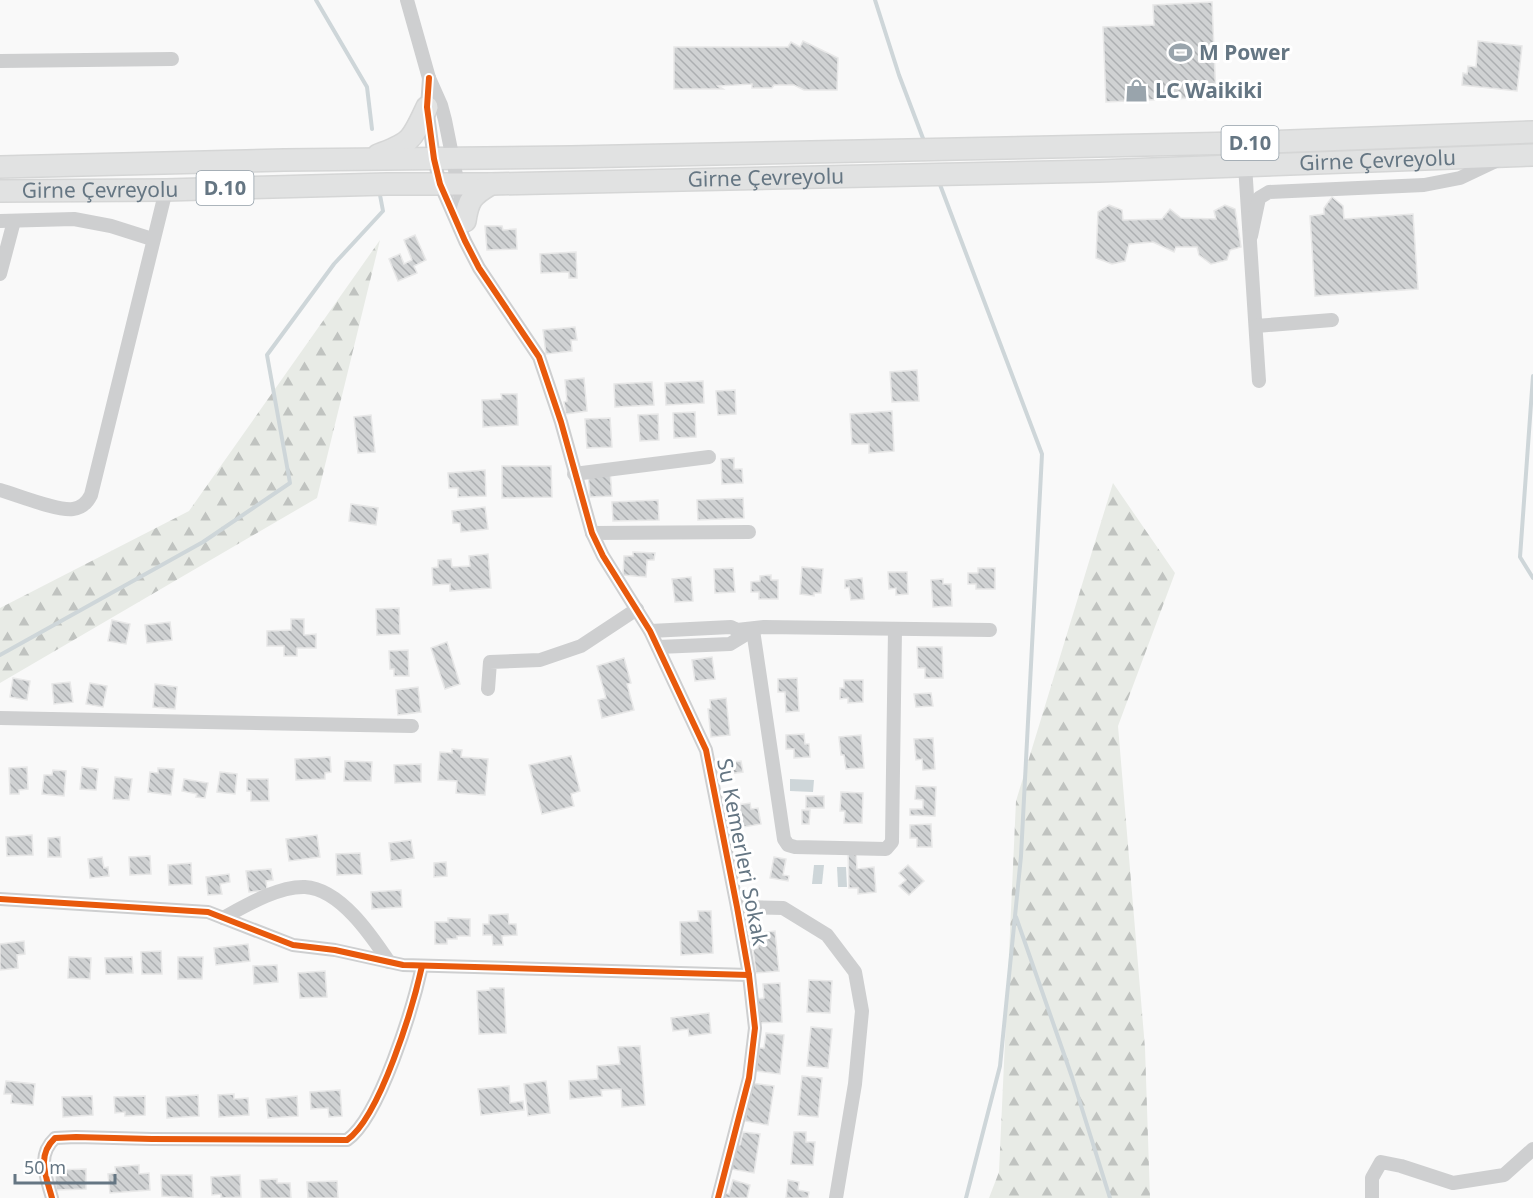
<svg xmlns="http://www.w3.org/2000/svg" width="1533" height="1198" viewBox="0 0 1533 1198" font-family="'Noto Sans',sans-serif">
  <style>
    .forest { fill: url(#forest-firs) }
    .water { fill: #ced6d9 }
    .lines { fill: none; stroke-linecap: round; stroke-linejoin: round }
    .stream { stroke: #ced6d9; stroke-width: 4 }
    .building { fill: url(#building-back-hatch); stroke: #e8e8e8; stroke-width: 1.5 }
    .highway-casing { stroke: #d5d6d6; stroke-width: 24 }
    .minor { stroke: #cecfd0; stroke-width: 14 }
    .highway { stroke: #e1e2e2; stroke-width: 21 }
    .cycleway-casing { stroke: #fff; stroke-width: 10 }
    .cycleway { stroke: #e8590c; stroke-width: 6 }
    .labels { text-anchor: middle; stroke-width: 6; stroke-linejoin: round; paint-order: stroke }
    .shield { fill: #fff; stroke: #939fa8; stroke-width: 1.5 }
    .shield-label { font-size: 20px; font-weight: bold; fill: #657683 }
    .poi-label { font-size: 21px; font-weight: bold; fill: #657683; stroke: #fff; text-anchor: start }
    .street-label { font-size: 21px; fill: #657683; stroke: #fff }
  </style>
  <defs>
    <pattern id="forest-firs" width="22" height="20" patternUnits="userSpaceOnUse" patternTransform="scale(1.5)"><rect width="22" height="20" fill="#e8ebe6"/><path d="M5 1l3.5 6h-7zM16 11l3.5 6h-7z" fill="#c0c3c0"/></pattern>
    <pattern id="building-back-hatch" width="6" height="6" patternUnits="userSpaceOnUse" patternTransform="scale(1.5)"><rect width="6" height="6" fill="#d0d2d3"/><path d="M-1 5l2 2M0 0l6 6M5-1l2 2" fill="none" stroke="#acafb1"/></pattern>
  </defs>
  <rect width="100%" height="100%" fill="#f9f9f9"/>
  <g class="forest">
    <path d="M380,240L317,498L0,683V608L189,511Z"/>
    <path d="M1113,483L1175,573L1118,726L1145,1048L1150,1198H989L999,1172L1016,801Z"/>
  </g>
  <g class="water">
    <path d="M790,779L814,780L813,792L790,791Z"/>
    <path d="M814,865H824L822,884H812Z"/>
    <path d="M837,867H846L847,887H838Z"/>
  </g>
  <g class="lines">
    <g class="stream">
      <path d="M316,0L367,87L372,129"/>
      <path d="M875,0L899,75L924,141"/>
      <path d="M939,182L1042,454L1021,856L1000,1066L966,1198"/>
      <path d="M1533,376L1520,557L1533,578"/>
      <path d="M0,655L203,542L290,483L267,355L334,264L383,211L380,195"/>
      <path d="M1016,917L1072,1077L1110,1198"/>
    </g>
  </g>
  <g class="building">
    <path d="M1212,2L1216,97L1106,102L1103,27L1154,25L1153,5Z"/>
    <path d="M803,41L838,58L837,90H804L794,85H774L772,88H752V84L718,86L723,89H674V47H788L791,42L800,47Z"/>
    <path d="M1478,41L1522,46L1517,91L1462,85L1463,73L1467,74L1468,66L1476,67Z"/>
    <path d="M1332,197L1343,206L1344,219L1413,214L1418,289L1315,296L1310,216L1324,214V208Z"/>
    <path d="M1109,205L1122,210L1123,220L1162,219L1170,209L1181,218L1216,219L1214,211L1225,205L1235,209L1241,247L1230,250L1227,260L1211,264L1199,255L1197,247H1176L1174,252L1153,242L1129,244L1125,261L1112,264L1096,258L1098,212Z"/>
    <path d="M485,226H502L503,230L516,229L517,249L487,250Z"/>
    <path d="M415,235L426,260L414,266L417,273L398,281L389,259L400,254L404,264L412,260L404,240Z"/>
    <path d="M576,252L577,278H569V272L541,273L540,254Z"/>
    <path d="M575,327L577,340H571L572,351L546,354L543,330Z"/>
    <path d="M917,370L919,401L892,402L890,372Z"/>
    <path d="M584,378L587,411L566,414L564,402L567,401L565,380Z"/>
    <path d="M703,381L704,403L666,405L665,383Z"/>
    <path d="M652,382L654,405L615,407L614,384Z"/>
    <path d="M735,390L736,414L718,415L716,391Z"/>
    <path d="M501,394H517L518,425L483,427L482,400L502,399Z"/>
    <path d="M892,411L894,451L869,453V444H852L850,414Z"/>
    <path d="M695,412L696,437L674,438L673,413Z"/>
    <path d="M658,414L659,440L640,441L638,415Z"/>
    <path d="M371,415L375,452L358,453L354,417Z"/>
    <path d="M610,418L612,447L587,448L585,419Z"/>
    <path d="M734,458V469H742L743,483L722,484L721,459Z"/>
    <path d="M502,466H551L552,497L502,498Z"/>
    <path d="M485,470L486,496L458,497V488H449L448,473Z"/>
    <path d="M610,471L612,496L590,497L588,472Z"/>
    <path d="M743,498L744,518L698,520L697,500Z"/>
    <path d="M658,500L659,520L613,521L612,502Z"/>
    <path d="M351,504L378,508L376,525L349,521Z"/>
    <path d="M485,507L488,529L461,532L460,523H453L452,511Z"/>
    <path d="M633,552L655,553L654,560H647L646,577L623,575L624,556H633Z"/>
    <path d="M488,554L491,588L450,591V584L433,585L432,568L438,567V560L451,559L452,567L470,566L469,556Z"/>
    <path d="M802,567L823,569L821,593H814V596L800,594Z"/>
    <path d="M733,568L735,592L715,593L714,569Z"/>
    <path d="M978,568H995V589H976V584H968V573H978Z"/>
    <path d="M888,572H907L908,594L896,595V588L889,589Z"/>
    <path d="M771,575V580H778V599H759V592H751V582L760,581V576Z"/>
    <path d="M691,577L693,601L675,602L672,579Z"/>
    <path d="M862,578L864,599L851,600L849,587L845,588V580Z"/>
    <path d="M943,579V584H951L952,606L933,607L931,580Z"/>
    <path d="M399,608L400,634L377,635L376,609Z"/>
    <path d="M291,619H304V635L316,634V648H297V656H284V646H267V631L291,630Z"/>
    <path d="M112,620L130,624L126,644L108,641Z"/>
    <path d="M170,622L172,640L147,643L145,625Z"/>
    <path d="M447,642L460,684L445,689L431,648Z"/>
    <path d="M917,647H942L943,678H925V668H918Z"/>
    <path d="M408,650L409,676H394V669H390L389,651Z"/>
    <path d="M712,657L715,679L695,681L692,660Z"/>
    <path d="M624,658L631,683L627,684L634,710L602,718L598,700L606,698L597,666Z"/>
    <path d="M13,678L30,681L27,700L10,697Z"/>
    <path d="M797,678L799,711L786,712L785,692H778V679Z"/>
    <path d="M844,680H863V702L848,703V698L840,699V688H844Z"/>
    <path d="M70,682L73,702L54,704L52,684Z"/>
    <path d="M90,683L107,686L103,707L86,704Z"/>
    <path d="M155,684L177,687L175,709L153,707Z"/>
    <path d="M418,687L421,712L398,715L396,690Z"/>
    <path d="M931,693L933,706L916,707L914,694Z"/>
    <path d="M726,698L730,735L711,737L708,709H711L710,700Z"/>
    <path d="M804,734L805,744H809L810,757L794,758V749H786V735Z"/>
    <path d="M861,735L864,768L846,769L844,755H841L839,737Z"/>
    <path d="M933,738L935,769L923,770L922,759L916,760L914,739Z"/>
    <path d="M452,749L462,750L461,757L488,759L485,795L456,793L457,781L438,780L440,752L452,753Z"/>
    <path d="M571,756L580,791L571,794L574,806L542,814L529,765Z"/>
    <path d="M330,757L331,772L325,773V779L296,780L295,759Z"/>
    <path d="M345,761L372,762L371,781H344Z"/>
    <path d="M741,761L743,772L729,774L730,781L725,782L722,763Z"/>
    <path d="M421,764V782L395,783L394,765Z"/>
    <path d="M27,767L28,789L19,790V794H10L9,768Z"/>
    <path d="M82,767L98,769L96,790L80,789Z"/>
    <path d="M158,768L174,769L171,795L148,792L150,772L158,773Z"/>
    <path d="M53,770L66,771L64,796L42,794L44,775H52Z"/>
    <path d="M220,772L237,774L235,794L217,792Z"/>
    <path d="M115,777L132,779L129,800L113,799Z"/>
    <path d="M184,779L208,783L205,798L196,797L197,794L182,791Z"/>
    <path d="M247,779H268L269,801H251V791H247Z"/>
    <path d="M916,786L936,787L935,816L910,815V809H923V800L915,799Z"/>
    <path d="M841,792L863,793L862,823H844L845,811H840Z"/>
    <rect x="806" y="796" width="18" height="12"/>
    <path d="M750,803L751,809L758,808L761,824L732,829L729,816H732L731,806Z"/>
    <path d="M802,810H810L809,824H802Z"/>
    <path d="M931,824L932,847H917V838H910V825Z"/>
    <path d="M32,835L33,855L7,856L6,837Z"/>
    <path d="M317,835L320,857L289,861L286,839Z"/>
    <path d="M60,837L61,857H48V838Z"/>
    <path d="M411,840L414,858L391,861L389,843Z"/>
    <path d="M856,851L857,869L874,867L876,892L858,894V888H849L848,852Z"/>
    <path d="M360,853L362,874L337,875L336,854Z"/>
    <path d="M150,856L151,874L130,875L129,857Z"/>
    <path d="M102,857L104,868L108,867L109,876L90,878L88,859Z"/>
    <path d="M774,857L786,859L783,875L789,876L788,881L770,878Z"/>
    <path d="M446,862L447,876L434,877V863Z"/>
    <path d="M191,863L192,884L169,885L168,865Z"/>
    <path d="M908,865L924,881L909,895L899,886L906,880L899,873Z"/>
    <path d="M271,869L273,880L266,881L267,890L249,892L246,871Z"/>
    <path d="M229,874L230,882L220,884L222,894L208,895L206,877Z"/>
    <path d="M401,890L402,907L372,909L371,892Z"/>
    <path d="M698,911H711L713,953L681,955L680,922L699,921Z"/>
    <path d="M508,914L509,924H516L517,935L502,936L503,945H493L492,935H483V924H489V915Z"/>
    <path d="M448,918L470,919V936H457V939H447V944H435V922H448Z"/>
    <path d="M775,931L779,971L756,973L753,949L758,948L757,933Z"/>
    <path d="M24,941L25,954L17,955L18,968L0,970V944Z"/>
    <path d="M248,944L250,961L216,965L214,948Z"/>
    <path d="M161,951L162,974H142L141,952Z"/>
    <path d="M69,957L91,958L90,979L68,978Z"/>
    <path d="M132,957L133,973L106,974L105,958Z"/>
    <path d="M178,957H203L202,979H178Z"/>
    <path d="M277,965L278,982L254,984L253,966Z"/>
    <path d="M325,971L327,997L300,998L298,973Z"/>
    <path d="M809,980L832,981L830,1013L807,1012Z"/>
    <path d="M780,983L782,1022L758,1023L757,999L764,998L763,984Z"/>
    <path d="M490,988H504L506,1033L479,1034L477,991L490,990Z"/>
    <path d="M709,1013L711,1033L689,1036L688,1029L673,1031L671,1018Z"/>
    <path d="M811,1027L832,1029L828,1068L807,1066Z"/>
    <path d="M766,1033L784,1035L780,1074L756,1071L759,1048H764Z"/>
    <path d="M640,1046L645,1105L622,1107L621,1089L601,1090L602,1096L570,1099L569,1081L598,1079L597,1066L620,1064L618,1047Z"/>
    <path d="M802,1076L822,1078L818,1117L798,1115Z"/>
    <path d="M6,1081L35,1084L33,1105L11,1103L12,1094H4Z"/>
    <path d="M546,1081L550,1113L528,1116L524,1084Z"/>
    <path d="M751,1083L774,1086L768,1125L745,1121Z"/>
    <path d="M509,1086L510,1103L523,1101L524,1110L481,1115L478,1089Z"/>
    <path d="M340,1090L342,1116L329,1117L328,1108L311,1109L310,1092Z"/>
    <path d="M234,1094V1099L248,1098L249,1115L219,1117L218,1095Z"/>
    <path d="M198,1095L199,1116L167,1118L166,1097Z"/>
    <path d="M92,1096L93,1115L63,1117L62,1097Z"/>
    <path d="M145,1096V1115L125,1116V1112L115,1113L114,1097Z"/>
    <path d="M297,1096L298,1116L268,1118L266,1099Z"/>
    <path d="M743,1132L760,1134L754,1173L731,1169L735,1145H740Z"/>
    <path d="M794,1132H806V1142H815L813,1165L791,1164Z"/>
    <path d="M139,1165V1174L149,1173L150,1190L110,1193L108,1174L116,1173L115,1167Z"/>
    <path d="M86,1169V1189L56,1190L55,1170Z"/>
    <path d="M161,1175H192L193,1198L162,1196Z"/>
    <path d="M240,1175L241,1197L221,1198V1194L212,1195L211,1177Z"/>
    <path d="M277,1179V1183H290L291,1198H261L260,1180Z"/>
    <path d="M733,1180L750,1185L747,1198H722L723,1193L729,1194Z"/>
    <path d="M788,1180L799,1182L798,1190L809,1192L808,1198H786Z"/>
    <path d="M337,1181L338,1198H308L307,1182Z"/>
  </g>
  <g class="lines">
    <defs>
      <g id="highway">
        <path d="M378,155C412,143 412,139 427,107"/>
        <path d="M0,167L284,160L571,157L1240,143L1533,132"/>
        <path id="s1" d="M0,191L166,190L387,184H491L1099,171L1533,155"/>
        <path d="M465,221C468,200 472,195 491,184"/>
      </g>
    </defs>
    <use href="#highway" class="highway-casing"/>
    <g class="minor">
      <path d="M407,0L429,78L441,105L445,120L464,215"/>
      <path d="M0,61L172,59"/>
      <path d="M429,78L427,107L434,159L440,184L465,241L479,268L539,357L561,422L592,533L603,556L650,631L706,750L737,907L749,975L755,1028L749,1078L718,1198"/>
      <path d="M1245,165L1259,381"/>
      <path d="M0,221L74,219L111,226L152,239"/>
      <path d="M1251,236L1259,198L1269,192L1424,185L1460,178L1498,160"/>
      <path d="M0,274L14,221"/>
      <path d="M1256,326L1332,320"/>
      <path d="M574,474L709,457"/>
      <path d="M0,490C18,495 56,511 73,509C82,508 87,503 91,495L166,190"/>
      <path d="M592,533L749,532"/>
      <path d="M650,631L731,627L737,630L764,627L990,630"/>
      <path d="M658,647L730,644L753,630L784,839L788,845L795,847L886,849L892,842L895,629"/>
      <path d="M488,689L490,662L540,660L581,646L637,609"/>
      <path d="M0,718L412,726"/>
      <path d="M0,899L208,912L293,945L335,950L403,965L749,975"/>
      <path d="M737,907L783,908L827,935L855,972L862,1011L855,1084L836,1198"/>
      <path d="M223,918C245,906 278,886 305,887C340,889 371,935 389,962"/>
      <path d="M52,1198C46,1176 36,1156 55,1138L76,1137L152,1139L347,1140C380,1117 413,1007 422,966"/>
      <path d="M1372,1198V1178L1381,1162L1401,1166L1453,1183L1504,1175L1533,1149"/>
    </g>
    <use href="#highway" class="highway"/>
    <defs>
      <g id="cycleway">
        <path d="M429,78L427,107L434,159L440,184L465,241L479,268L539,357L561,422L592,533L603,556L650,631L706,750L737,907L749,975L755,1028L749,1078L718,1198"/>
        <path d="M0,899L208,912L293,945L335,950L403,965L749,975"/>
        <path d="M52,1198C46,1176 36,1156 55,1138L76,1137L152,1139L347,1140C380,1117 413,1007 422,966"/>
      </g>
    </defs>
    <use href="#cycleway" class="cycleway-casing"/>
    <use href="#cycleway" class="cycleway"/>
  </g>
  <defs>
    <symbol id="stadium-bare" viewBox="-9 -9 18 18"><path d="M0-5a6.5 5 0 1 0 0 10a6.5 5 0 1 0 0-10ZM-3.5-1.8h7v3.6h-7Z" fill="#99a4ac" stroke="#fff" stroke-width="2.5" paint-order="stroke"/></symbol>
    <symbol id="shop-bare" viewBox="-9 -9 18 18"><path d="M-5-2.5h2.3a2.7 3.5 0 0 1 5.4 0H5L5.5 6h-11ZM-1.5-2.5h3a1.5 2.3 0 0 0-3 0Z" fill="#99a4ac" stroke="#fff" stroke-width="2.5" paint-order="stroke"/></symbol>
  </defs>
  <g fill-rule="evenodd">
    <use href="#stadium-bare" x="1164" y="36" width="33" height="33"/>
    <use href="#shop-bare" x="1120" y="74" width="33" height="33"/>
  </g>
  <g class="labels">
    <g class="shield">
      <rect x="1221.5" y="126" width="57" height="34" rx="4.5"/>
      <rect x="196.5" y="171" width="57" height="34" rx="4.5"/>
    </g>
    <g class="shield-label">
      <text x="1250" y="150">D.10</text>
      <text x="225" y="195">D.10</text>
    </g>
    <g class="poi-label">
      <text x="1199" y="60">M Power</text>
      <text x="1155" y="98">LC Waikiki</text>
    </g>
    <g class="street-label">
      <text dy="7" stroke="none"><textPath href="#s1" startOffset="1378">Girne Çevreyolu</textPath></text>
      <text dy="7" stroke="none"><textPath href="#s1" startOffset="766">Girne Çevreyolu</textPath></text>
      <text dy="7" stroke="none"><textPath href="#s1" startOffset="100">Girne Çevreyolu</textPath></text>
      <text transform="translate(742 852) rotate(79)" y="7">Su Kemerleri Sokak</text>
    </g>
  </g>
  <path d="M15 1174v9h100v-9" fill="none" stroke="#657683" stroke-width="3"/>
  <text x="24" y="1174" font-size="18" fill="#657683" stroke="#ffffff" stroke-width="4.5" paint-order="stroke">50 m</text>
</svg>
